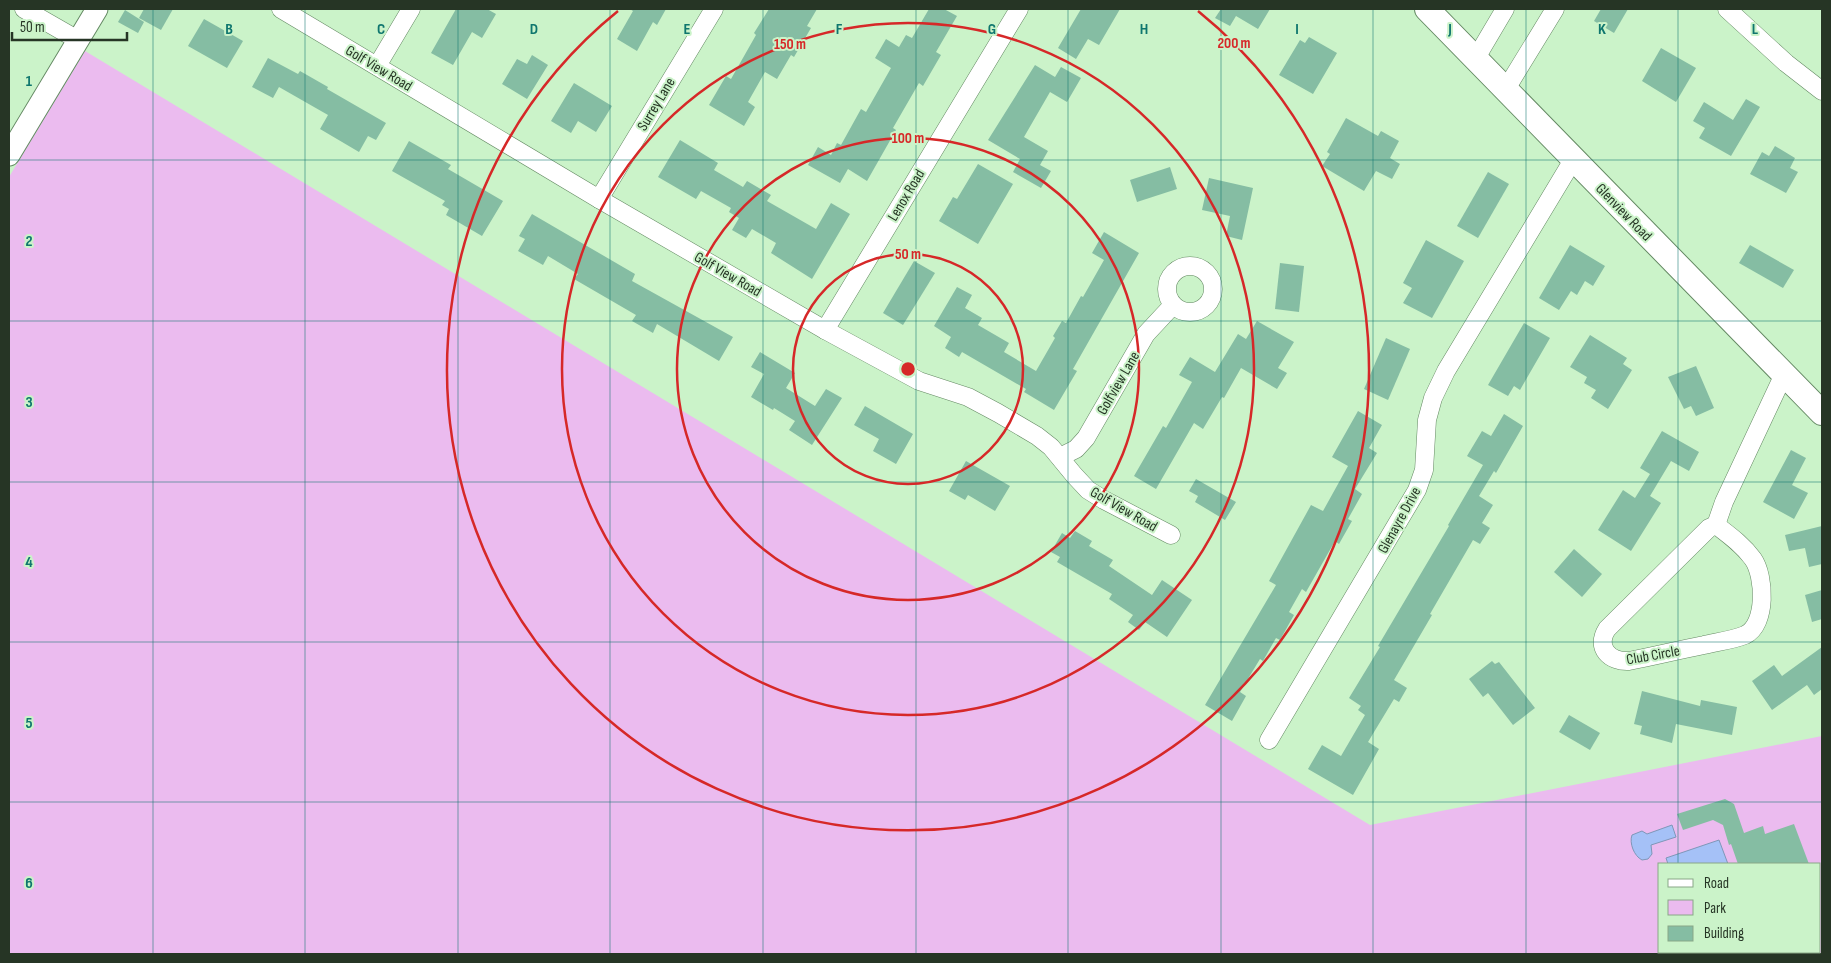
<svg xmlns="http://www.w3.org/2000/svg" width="1831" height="963" viewBox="0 0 1831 963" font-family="'Sofia Sans Condensed',sans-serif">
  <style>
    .green { fill: #ebbbef; fill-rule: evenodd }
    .water { fill: #a5c1f7; stroke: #7f97b8 }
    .building { fill: #85bda3 }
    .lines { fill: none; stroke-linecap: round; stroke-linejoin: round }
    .minor-casing { stroke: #648963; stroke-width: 19 }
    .tertiary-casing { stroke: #648963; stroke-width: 23 }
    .secondary-casing { stroke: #648963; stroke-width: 26 }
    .minor { stroke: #fff; stroke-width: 18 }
    .tertiary { stroke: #fff; stroke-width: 21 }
    .secondary { stroke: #fff; stroke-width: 24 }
    .grid { fill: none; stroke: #0f766e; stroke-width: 1; stroke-opacity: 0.55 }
    .ring { fill: none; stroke: #d62828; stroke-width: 2.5 }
    .labels { text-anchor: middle; stroke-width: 4; stroke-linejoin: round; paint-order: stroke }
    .street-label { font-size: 15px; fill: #263525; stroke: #cbf3c9 }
    .grid-label { font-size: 16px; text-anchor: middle; font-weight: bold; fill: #0f766e; stroke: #cbf3c9; stroke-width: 4; stroke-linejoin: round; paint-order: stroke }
    .centre { fill: #d62828; stroke: #cbf3c9; stroke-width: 2.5 }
    .ring-label { font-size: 15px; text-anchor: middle; font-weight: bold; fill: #d62828; stroke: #cbf3c9; stroke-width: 4; stroke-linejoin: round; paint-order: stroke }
  </style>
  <rect width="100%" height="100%" fill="#cbf3c9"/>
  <path class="green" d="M85,51L1370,825L1822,736V954H9V177ZM1660,864H1820V952H1660Z"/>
  <g class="water">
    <path d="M1672,825L1676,837L1651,845L1652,854L1648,859L1642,860C1634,856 1629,843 1632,835L1642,831L1647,834Z"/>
    <path d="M1719,840L1728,864H1668L1666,858Z"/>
  </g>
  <g class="building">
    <path d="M144,9H173L161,30L139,18Z"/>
    <path d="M456,9H487L496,14L482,38L472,32L453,65L431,53Z"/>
    <path d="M630,9H666L657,25L653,22L637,51L617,39L633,11Z"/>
    <path d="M769,9H817L807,26L811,28L794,57L791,55L777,79L765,72L748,102L755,107L744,126L709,105L726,76L731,79L756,35L754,33Z"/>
    <path d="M929,9H944L957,16L936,52L941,55L923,86L919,83L893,128L896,130L867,181L848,169L840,183L808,165L818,147L831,155L837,143L841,145L861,109L866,112L891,68L875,58L886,39L899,47L906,35L912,38Z"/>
    <path d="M1081,9H1120L1099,45L1088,39L1076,59L1058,48Z"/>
    <path d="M1221,9H1270L1258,29L1236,16L1230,26L1215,18Z"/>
    <path d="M1601,9H1628L1614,33L1594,21Z"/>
    <path d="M125,10L144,22L138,33L118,22Z"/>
    <path d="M204,19L243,41L227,68L188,46Z"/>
    <path d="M1309,37L1337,53L1313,94L1279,75L1300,40L1305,43Z"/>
    <path d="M1661,48L1696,68L1676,102L1642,81Z"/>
    <path d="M532,55L548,65L527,99L502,84L517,59L527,64Z"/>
    <path d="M268,58L298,74L300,71L328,87L327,89L386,123L376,140L368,136L359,152L320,129L328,115L279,87L273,98L252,87Z"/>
    <path d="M1035,65L1055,77L1061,67L1081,78L1067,102L1050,92L1024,137L1048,151L1040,165L1051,171L1041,188L1013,172L1020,159L988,140Z"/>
    <path d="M574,83L612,106L596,132L578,121L571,133L551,121Z"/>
    <path d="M1746,99L1760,107L1731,156L1699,138L1705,128L1693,121L1704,102L1733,120Z"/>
    <path d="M1346,118L1378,136L1381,131L1399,141L1390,158L1400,164L1392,179L1376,171L1364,191L1322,166L1330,154L1327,152Z"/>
    <path d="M680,140L718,163L714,170L743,187L747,181L771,195L767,201L816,229L831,203L850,214L812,279L771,253L776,243L752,229L746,238L732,230L739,218L729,212L731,208L701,191L696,199L658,177Z"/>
    <path d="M409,141L451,165L448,169L503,201L482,236L446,215L449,209L442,205L445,201L392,171Z"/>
    <path d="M1775,146L1795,158L1790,168L1798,172L1786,193L1750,174L1762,152L1769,156Z"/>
    <path d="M978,164L1013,184L978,244L939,221L953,197L957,199Z"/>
    <path d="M1170,167L1177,189L1137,202L1130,180Z"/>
    <path d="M1488,172L1509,184L1478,238L1457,226Z"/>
    <path d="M1209,178L1253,188L1242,240L1226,236L1230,216L1202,210Z"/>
    <path d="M532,214L635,274L632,281L733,337L719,361L657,324L653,333L632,321L636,315L574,279L578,274L548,256L543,265L518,251L525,239L519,236Z"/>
    <path d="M1104,232L1139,253L1073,369L1077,371L1054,410L1024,392L1026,389L962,352L959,357L945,348L951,337L934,326L957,287L972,295L965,308L982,318L978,325L1009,343L1004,352L1036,371L1055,338L1053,336L1062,321L1066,323L1081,296L1083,297L1104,260L1092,253Z"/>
    <path d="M1426,240L1464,261L1432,318L1403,303L1412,288L1403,283Z"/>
    <path d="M1570,245L1605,266L1593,286L1585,281L1577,295L1571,291L1559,310L1539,298Z"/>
    <path d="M1750,245L1794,270L1783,288L1739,263Z"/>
    <path d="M914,261L935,273L903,325L883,313Z"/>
    <path d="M1280,263L1304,266L1299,312L1275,309Z"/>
    <path d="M1257,321L1294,342L1278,368L1287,373L1277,389L1241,368L1224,398L1222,397L1203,429L1194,423L1156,489L1134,476L1163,426L1166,428L1192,382L1179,375L1190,357L1215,372L1238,334L1246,339Z"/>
    <path d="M1524,323L1550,338L1520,390L1514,386L1508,396L1488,385Z"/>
    <path d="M1590,335L1627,358L1623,364L1632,370L1608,409L1591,398L1596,390L1584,383L1587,377L1570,367Z"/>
    <path d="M1386,338L1410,349L1388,400L1364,389Z"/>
    <path d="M760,352L795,373L786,388L815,406L826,389L842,398L812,445L789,430L795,421L774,408L773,410L751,397L764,374L751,367Z"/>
    <path d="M1696,366L1714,408L1696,416L1691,406L1684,409L1668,377Z"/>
    <path d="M865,406L913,434L896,464L873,451L879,439L854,425Z"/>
    <path d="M1358,411L1382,425L1369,448L1377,453L1355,489L1362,494L1348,519L1352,521L1339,544L1335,541L1306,592L1302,589L1289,612L1294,615L1280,640L1276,638L1263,661L1260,659L1240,692L1246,696L1232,721L1205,705L1276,585L1269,581L1311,505L1323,511L1348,466L1332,457Z"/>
    <path d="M1504,414L1523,426L1496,473L1494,471L1479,496L1493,505L1482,523L1490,528L1480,544L1473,540L1430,614L1432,615L1394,680L1407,688L1399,702L1394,699L1368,742L1379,749L1353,795L1308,769L1322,745L1341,756L1365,715L1358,710L1361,706L1349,698L1380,647L1378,646L1449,526L1448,525L1483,465L1467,456L1482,431L1491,436Z"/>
    <path d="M1662,431L1699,452L1689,471L1671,461L1650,496L1661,503L1631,551L1598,530L1623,490L1635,498L1650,474L1640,468Z"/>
    <path d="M1791,450L1806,458L1792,485L1808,493L1794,519L1763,502Z"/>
    <path d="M966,461L1010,486L995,511L968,495L965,500L949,491Z"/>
    <path d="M1196,479L1236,502L1225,520L1195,502L1198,496L1189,491Z"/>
    <path d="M1822,526V564L1809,567L1805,548L1789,551L1785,535Z"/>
    <path d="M1075,531L1092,541L1089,546L1113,560L1109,566L1152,595L1162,580L1192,600L1167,637L1145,622L1139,630L1128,622L1133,615L1109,599L1112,594L1057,562L1060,557L1051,552L1062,533L1070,538Z"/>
    <path d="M1574,549L1602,574L1582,597L1554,572Z"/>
    <path d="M1822,590V619L1812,622L1805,595Z"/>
    <path d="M1822,647V689L1814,695L1807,685L1772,710L1752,681L1774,665L1782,676Z"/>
    <path d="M1492,661L1495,664L1499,662L1535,708L1513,725L1488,693L1483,697L1469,679Z"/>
    <path d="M1642,691L1700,706L1701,700L1737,707L1732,735L1676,724L1672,743L1640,734L1642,726L1634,724Z"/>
    <path d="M1569,715L1600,733L1590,750L1559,732Z"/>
    <path d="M1725,799L1734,804L1744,833L1763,826L1765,834L1794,824L1809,864H1738L1731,844L1729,845L1723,825L1713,820L1683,830L1677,814Z"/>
  </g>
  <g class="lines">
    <defs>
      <g id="minor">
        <path d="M24,9L78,40"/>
        <path d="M281,9L599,199L825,330L919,381L968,397L998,413L1037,436L1051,447L1074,475L1088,490L1104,500L1171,535"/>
        <path d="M1727,9L1786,63L1822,91"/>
        <path d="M1476,58L1505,9"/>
        <path d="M377,66L411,9"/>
        <path d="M1506,89L1555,9"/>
        <path d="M599,199L714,9"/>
        <circle cx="1190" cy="289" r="23"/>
        <path d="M825,330L1019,9"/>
        <path d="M1060,457L1076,449L1086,438L1146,334L1173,305"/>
        <path d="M1716,525C1729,535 1743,545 1753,559C1765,576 1767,625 1745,635C1732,640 1717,642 1704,645C1679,650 1654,656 1629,661C1610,662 1595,648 1607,629L1709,528Z"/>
        <path d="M1716,525L1724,502L1784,374"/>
        <path d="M1269,740L1417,490L1424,470L1427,420L1433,398L1446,371L1573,160"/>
      </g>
      <path id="tertiary" d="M9,155L97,9"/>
      <path id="secondary" d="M1427,9L1822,413"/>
    </defs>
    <use href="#minor" class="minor-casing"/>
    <use href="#tertiary" class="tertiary-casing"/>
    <use href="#secondary" class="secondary-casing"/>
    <use href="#minor" class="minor"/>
    <use href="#tertiary" class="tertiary"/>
    <use href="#secondary" class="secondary"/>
  </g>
  <path class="grid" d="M153,9V954M305,9V954M458,9V954M610,9V954M763,9V954M916,9V954M1068,9V954M1221,9V954M1373,9V954M1526,9V954M1678,9V864M9,160H1822M9,321H1822M9,482H1822M9,642H1822M9,802H1822M1678,952V954"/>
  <g class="ring">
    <circle cx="908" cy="369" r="115"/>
    <circle cx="908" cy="369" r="231"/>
    <circle cx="908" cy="369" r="346"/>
    <path d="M1198 11A461 461 0 1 1 618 11"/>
  </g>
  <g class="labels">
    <g class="street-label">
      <text transform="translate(379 68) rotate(31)" y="5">Golf View Road</text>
      <text transform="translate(656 104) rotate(-59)" y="5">Surrey Lane</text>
      <text transform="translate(906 195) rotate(-59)" y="5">Lenox Road</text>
      <text transform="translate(1624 212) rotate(46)" y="5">Glenview Road</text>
      <text transform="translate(728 274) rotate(30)" y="5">Golf View Road</text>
      <text transform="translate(1118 383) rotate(-60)" y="5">Golfview Lane</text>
      <text transform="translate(1124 509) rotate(30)" y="5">Golf View Road</text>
      <text transform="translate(1399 520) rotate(-61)" y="5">Glenayre Drive</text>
      <text transform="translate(1653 655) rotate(-10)" y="5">Club Circle</text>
    </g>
  </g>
  <g class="grid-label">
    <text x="229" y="34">B</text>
    <text x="381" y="34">C</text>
    <text x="534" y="34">D</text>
    <text x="687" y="34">E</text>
    <text x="839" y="34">F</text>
    <text x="992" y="34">G</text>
    <text x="1144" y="34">H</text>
    <text x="1297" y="34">I</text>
    <text x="1450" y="34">J</text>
    <text x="1602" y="34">K</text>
    <text x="1755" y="34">L</text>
    <text x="29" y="86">1</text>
    <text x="29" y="246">2</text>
    <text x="29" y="407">3</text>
    <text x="29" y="567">4</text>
    <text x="29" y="728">5</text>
    <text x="29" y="888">6</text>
  </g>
  <circle cx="908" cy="369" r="8" class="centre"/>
  <g class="ring-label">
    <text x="1234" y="48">200 m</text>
    <text x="790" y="49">150 m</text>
    <text x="908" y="143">100 m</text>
    <text x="908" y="259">50 m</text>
  </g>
  <rect width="1831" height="963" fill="none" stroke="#263525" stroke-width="20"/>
  <rect x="1658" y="863" width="162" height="90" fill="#cbf3c9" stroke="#89a787"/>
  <rect x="1668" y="879" width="25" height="8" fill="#ffffff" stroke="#89a787"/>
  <text x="1704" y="888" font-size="15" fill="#263525">Road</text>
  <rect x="1668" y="900" width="25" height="15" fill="#ebbbef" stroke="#89a787"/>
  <text x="1704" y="913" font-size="15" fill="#263525">Park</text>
  <rect x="1668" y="926" width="25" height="15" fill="#85bda3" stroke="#89a787"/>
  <text x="1704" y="938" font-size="15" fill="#263525">Building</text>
  <path d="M12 32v8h115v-8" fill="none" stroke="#263525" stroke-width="2.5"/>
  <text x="20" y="32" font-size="15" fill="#263525" stroke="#cbf3c9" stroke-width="4" paint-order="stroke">50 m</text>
</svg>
